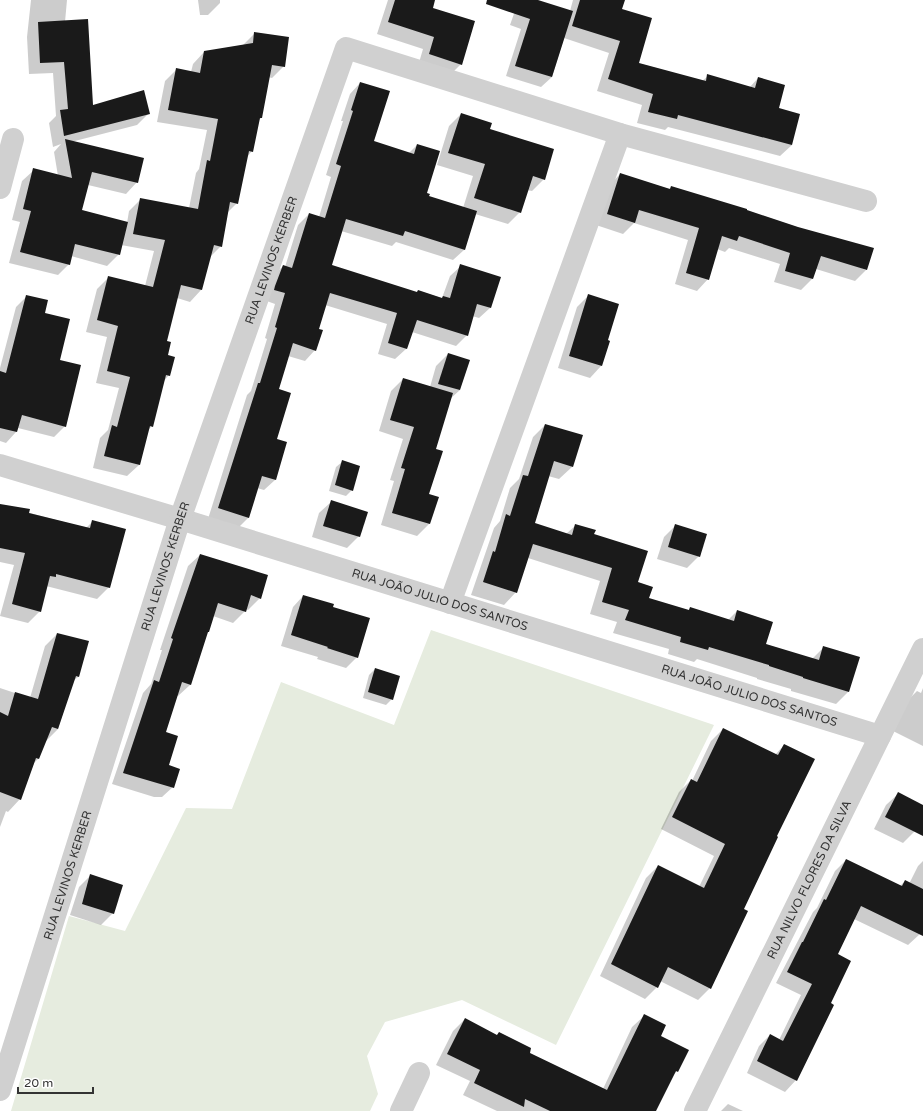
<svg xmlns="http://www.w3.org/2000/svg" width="923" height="1111" viewBox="0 0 923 1111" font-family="'Varela Round',sans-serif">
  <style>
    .green { fill: #e6ecdf }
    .shadow { fill: #0003 }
    .building { fill: #1a1a1a }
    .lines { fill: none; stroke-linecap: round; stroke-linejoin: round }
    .minor { stroke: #d0d0d0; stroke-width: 22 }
    .labels { text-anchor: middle; stroke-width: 4; stroke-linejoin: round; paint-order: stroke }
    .street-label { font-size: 12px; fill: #333; stroke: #fff }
  </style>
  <rect width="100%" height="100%" fill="#fff"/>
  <path class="green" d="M431,630L714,725L556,1045L462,1000L385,1022L367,1056L378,1094L370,1111H11L69,916L125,931L186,808L232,809L281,682L394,725Z"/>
  <g class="shadow">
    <path d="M31,0H67L65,22L92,106L149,113L137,125L71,142L137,182L126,194L88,185L81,210L127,223L129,211L141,199L189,208L196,173L199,169L207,130L157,122L165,81L177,69L191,72L193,64L204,52L243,45L255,33L284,66L272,78L268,77L261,118L258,121L252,151L247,157L237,203L226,214L221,246L210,257L201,290L190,302L177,298L165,341L169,375L164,381L152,426L147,431L139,465L127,476L93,468L100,438L108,430L119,388L96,383L107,337L86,332L97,289L109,277L145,286L154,251L121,245L119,254L107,266L71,256L69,264L58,275L9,263L20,222L12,220L22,181L34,170L58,176L54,152L61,144L53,147L49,123L56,116L53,73L29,74L27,37Z"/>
    <path d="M198,0H220V3L208,15H200Z"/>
    <path d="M388,0H434L431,8L461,64L449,76L418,66L423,49L377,34Z"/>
    <path d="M523,0H534L570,11L573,0H624L621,10L638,63L702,81L708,76L750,87L758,78L777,109L792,145L780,156L668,127L665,130L637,123L642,105L597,91L609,53L564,38L552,77L541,87L506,76L521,29L510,25L516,8Z"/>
    <path d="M360,83L373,142L409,153L417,145L426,194L428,197L463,208L473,176L437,165L449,126L461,114L489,129L544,179L532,191L527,190L520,212L508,224L475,214L464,250L453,260L396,242L392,246L341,231L330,266L416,293L418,291L442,298L450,276L461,266L490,308L479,318L472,316L467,335L456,346L412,332L406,349L395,359L378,354L387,324L325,305L317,329L315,350L305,361L288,356L277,390L275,440L286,443L275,480L264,490L257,488L249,517L238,528L208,519L247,395L251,391L267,339L265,338L275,304L264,300L272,277L283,266L285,267L298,225L309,214L319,217L331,177L326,175L343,121H341L350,94Z"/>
    <path d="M620,174L669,189L672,187L866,270L855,281L816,269L812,279L801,290L774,282L780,264L729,248L725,252L717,249L708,279L697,291L675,284L688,240L634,223L623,234L596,225L609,186Z"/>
    <path d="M589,295L607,341L601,366L590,378L558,368L577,307Z"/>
    <path d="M27,296L44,313L59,360L65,426L54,437L18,428L16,432L6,443L0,441V368L16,307Z"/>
    <path d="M448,354L460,390L450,399L434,449L428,494L437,497L429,524L417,536L381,525L394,481L390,480L403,439L379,431L391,391L403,379L430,387L436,366Z"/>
    <path d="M545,425L572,467L559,479L548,476L533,524L566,534L576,525L593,535L637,583L648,599L688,611L690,608L728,620L737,611L765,644L812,659L824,647L848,692L836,704L791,691V689L757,679V678L697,659L694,662L668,654L669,649L613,633L617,622L590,614L600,581L528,558L516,592L504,605L471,595L494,528L500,521L510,488L519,479L533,437Z"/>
    <path d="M342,462L352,490L346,496L329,491L336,467Z"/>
    <path d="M331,502L359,536L347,548L312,537L319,513Z"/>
    <path d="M0,505L86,528L92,522L109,587L97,599L46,586L40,611L28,623L0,616L14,565L0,562Z"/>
    <path d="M676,525L699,556L687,568L657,559L664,537Z"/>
    <path d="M200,555L260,598L248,610L246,609L245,611L233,623L213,616L206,634L190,685L178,696L176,695L165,733L168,766L174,786L162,797H154L112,784L143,693L151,684L162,650H160L188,566Z"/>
    <path d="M303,596L332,608L357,657L346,668L317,659L318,657L281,646L293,607Z"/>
    <path d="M57,634L88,642L78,677L73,681L58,729L45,742L38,759L34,763L20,799L8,812L6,811L0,827V688L30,698L45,646Z"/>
    <path d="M375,669L392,699L386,705L363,698L369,675Z"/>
    <path d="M923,688V746L891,730L904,704L917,691L921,693Z"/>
    <path d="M723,729L775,755L784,745L776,836L743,909L710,988L698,1000L660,981L657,987L645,999L600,976L646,878L658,866L699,887L714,856L661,829L679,792L691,780L692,781L711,741Z"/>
    <path d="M898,794L923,806V815L915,831L903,843L874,829L886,805Z"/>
    <path d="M846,860L900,886L905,881L909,884L918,866L923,861V927L920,934L908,945L854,919L836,954L829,1003L796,1080L785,1092L747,1073L759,1046L770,1035L779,1040L801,995L776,983L813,912L817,908L835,871Z"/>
    <path d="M91,875L113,913L101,925L70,915L79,887Z"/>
    <path d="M644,1016L660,1037L677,1071L672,1076L654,1111H497L463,1095L470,1081L436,1065L453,1031L465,1019L496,1036L499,1033L529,1053L603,1089L632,1027Z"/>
    <path d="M728,1104L743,1111H721Z"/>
  </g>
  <g class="building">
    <path d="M395,0H435L433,8L475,21L462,65L429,54L434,37L388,22Z"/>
    <path d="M487,0H538L573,11L552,77L515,66L530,19L486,4Z"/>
    <path d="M580,0H625L622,9L652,18L639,63L706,81L707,74L755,88L758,77L785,85L779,108L800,114L792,145L678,115L677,119L648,112L653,94L608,79L620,41L572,26Z"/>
    <path d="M88,19L93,105L144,90L150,114L64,136L60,110L68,109L64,62L40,63L38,22Z"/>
    <path d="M254,32L289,37L285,67L272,65L262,118H260L253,152L249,151L238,204L230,202L222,247L214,245L202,290L181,285L167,341L171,342L168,355L175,357L170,376L166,375L153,427L150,426L140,465L104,456L112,425L117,427L130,377L107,371L118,326L97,320L108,276L153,287L165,240L133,234L140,198L198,209L207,160L210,161L218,119L168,110L176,68L200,73L204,51L253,43Z"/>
    <path d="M360,82L390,91L374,141L414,154L417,144L440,151L427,193L430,194L429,196L477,211L465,250L405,231L403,236L346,219L332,265L417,292L418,290L442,298L443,296L450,298L460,264L501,277L491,308L477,304L468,336L417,320L407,349L388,343L397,313L330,293L319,329L323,330L316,351L293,343L279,389L291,393L277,439L287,442L276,480L262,476L249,518L218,508L258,383H260L277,328L275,327L285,293L274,290L275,286L283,265L292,268L309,213L325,218L341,166L336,164L353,111L351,110Z"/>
    <path d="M461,113L492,123L490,129L554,149L545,180L533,176L521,213L474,198L485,164L448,153Z"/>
    <path d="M65,139L144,158L138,183L92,172L82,210L128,222L120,255L75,244L70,265L20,252L31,211L23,209L33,168L72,178Z"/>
    <path d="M620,173L670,189L671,186L747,209V210L798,227L874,248L867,270L821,256L813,279L785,271L790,253L739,236L737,241L722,236L709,280L686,273L699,228L639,210L635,223L607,214Z"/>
    <path d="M588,294L619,304L608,340L610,341L602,366L569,356Z"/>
    <path d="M26,295L48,300L45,313L70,319L60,360L81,365L66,427L22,415L17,432L0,428V371L6,373Z"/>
    <path d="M448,353L470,360L460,390L438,384Z"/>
    <path d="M403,378L453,393L436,449L443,451L429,494L439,497L430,524L392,513L405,469L401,468L414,427L390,420Z"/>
    <path d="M545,424L583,435L573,467L554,461L535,523L572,535L575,524L596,530L594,534L648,551L638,582L653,587L649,598L689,610L690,607L734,621L737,610L773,622L766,644L819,660L823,646L860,657L849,692L803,678V677L769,666V665L709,647L708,650L680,642L681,637L625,620L629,610L602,602L612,568L533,544L517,593L483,582L493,551L495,552L506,514L510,516L523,475L528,476Z"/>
    <path d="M342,460L360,466L353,491L335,485Z"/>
    <path d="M331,500L368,512L360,537L323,526Z"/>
    <path d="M0,504L30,509L29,513L90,528L92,520L126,529L110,588L56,574V577L50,576L41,612L12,604L25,553L0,548Z"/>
    <path d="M675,524L707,534L700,557L668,547Z"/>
    <path d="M200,554L268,575L261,599L251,595L246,612L218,603L209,632H208L191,685L182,682L166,732L178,736L169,765L180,769L174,788L123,773L154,680L159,682L173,639L171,638Z"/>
    <path d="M303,595L334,604L333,607L370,618L358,658L327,648L328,647L291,635Z"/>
    <path d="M57,633L89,641L79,677L76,676L58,729L52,727L39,759L36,758L21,800L0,792V712L8,716L15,692L38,699Z"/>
    <path d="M375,668L400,676L393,700L368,692Z"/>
    <path d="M723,728L778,755L784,744L815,759L777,836L778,837L744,909L748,911L711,989L668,967L658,988L611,964L658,865L704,888L725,844L672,817L691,779L697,782Z"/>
    <path d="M898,792L923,805V836L885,817Z"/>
    <path d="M846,859L902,886L905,880L923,889V936L861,906L838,954L851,961L831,1003L834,1005L797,1081L757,1061L770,1034L783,1041L812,984L787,972L802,942H803L824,899L826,900Z"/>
    <path d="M90,874L123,885L114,914L82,904Z"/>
    <path d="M644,1014L666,1025L661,1036L689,1050L678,1072L676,1071L656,1111H550L525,1099L524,1107L474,1083L480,1070L447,1054L465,1018L497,1035L499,1032L531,1048L530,1053L607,1090Z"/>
  </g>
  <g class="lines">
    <g class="minor">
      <path d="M0,188L13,139"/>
      <path id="s1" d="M0,465L180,519L880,736"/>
      <path d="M450,603L620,134"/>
      <path id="s2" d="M0,1090L180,519L346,48L620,134L866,201"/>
      <path d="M401,1111L419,1073"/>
      <path id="s3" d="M695,1111L923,649"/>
    </g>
  </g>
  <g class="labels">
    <g class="street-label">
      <text dy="4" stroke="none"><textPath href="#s2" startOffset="873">RUA LEVINOS KERBER</textPath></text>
      <text dy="4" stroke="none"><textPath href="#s2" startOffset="549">RUA LEVINOS KERBER</textPath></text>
      <text dy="4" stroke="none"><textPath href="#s1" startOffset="460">RUA JOÃO JULIO DOS SANTOS</textPath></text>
      <text dy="4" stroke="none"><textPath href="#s1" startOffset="784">RUA JOÃO JULIO DOS SANTOS</textPath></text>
      <text dy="4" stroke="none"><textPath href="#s2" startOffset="225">RUA LEVINOS KERBER</textPath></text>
      <text dy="4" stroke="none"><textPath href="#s3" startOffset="258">RUA NILVO FLORES DA SILVA</textPath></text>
    </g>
  </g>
  <path d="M18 1087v6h75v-6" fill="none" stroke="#333333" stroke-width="2"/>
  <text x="24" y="1087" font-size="12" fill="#333333" stroke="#ffffff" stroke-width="3" paint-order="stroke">20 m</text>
</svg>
